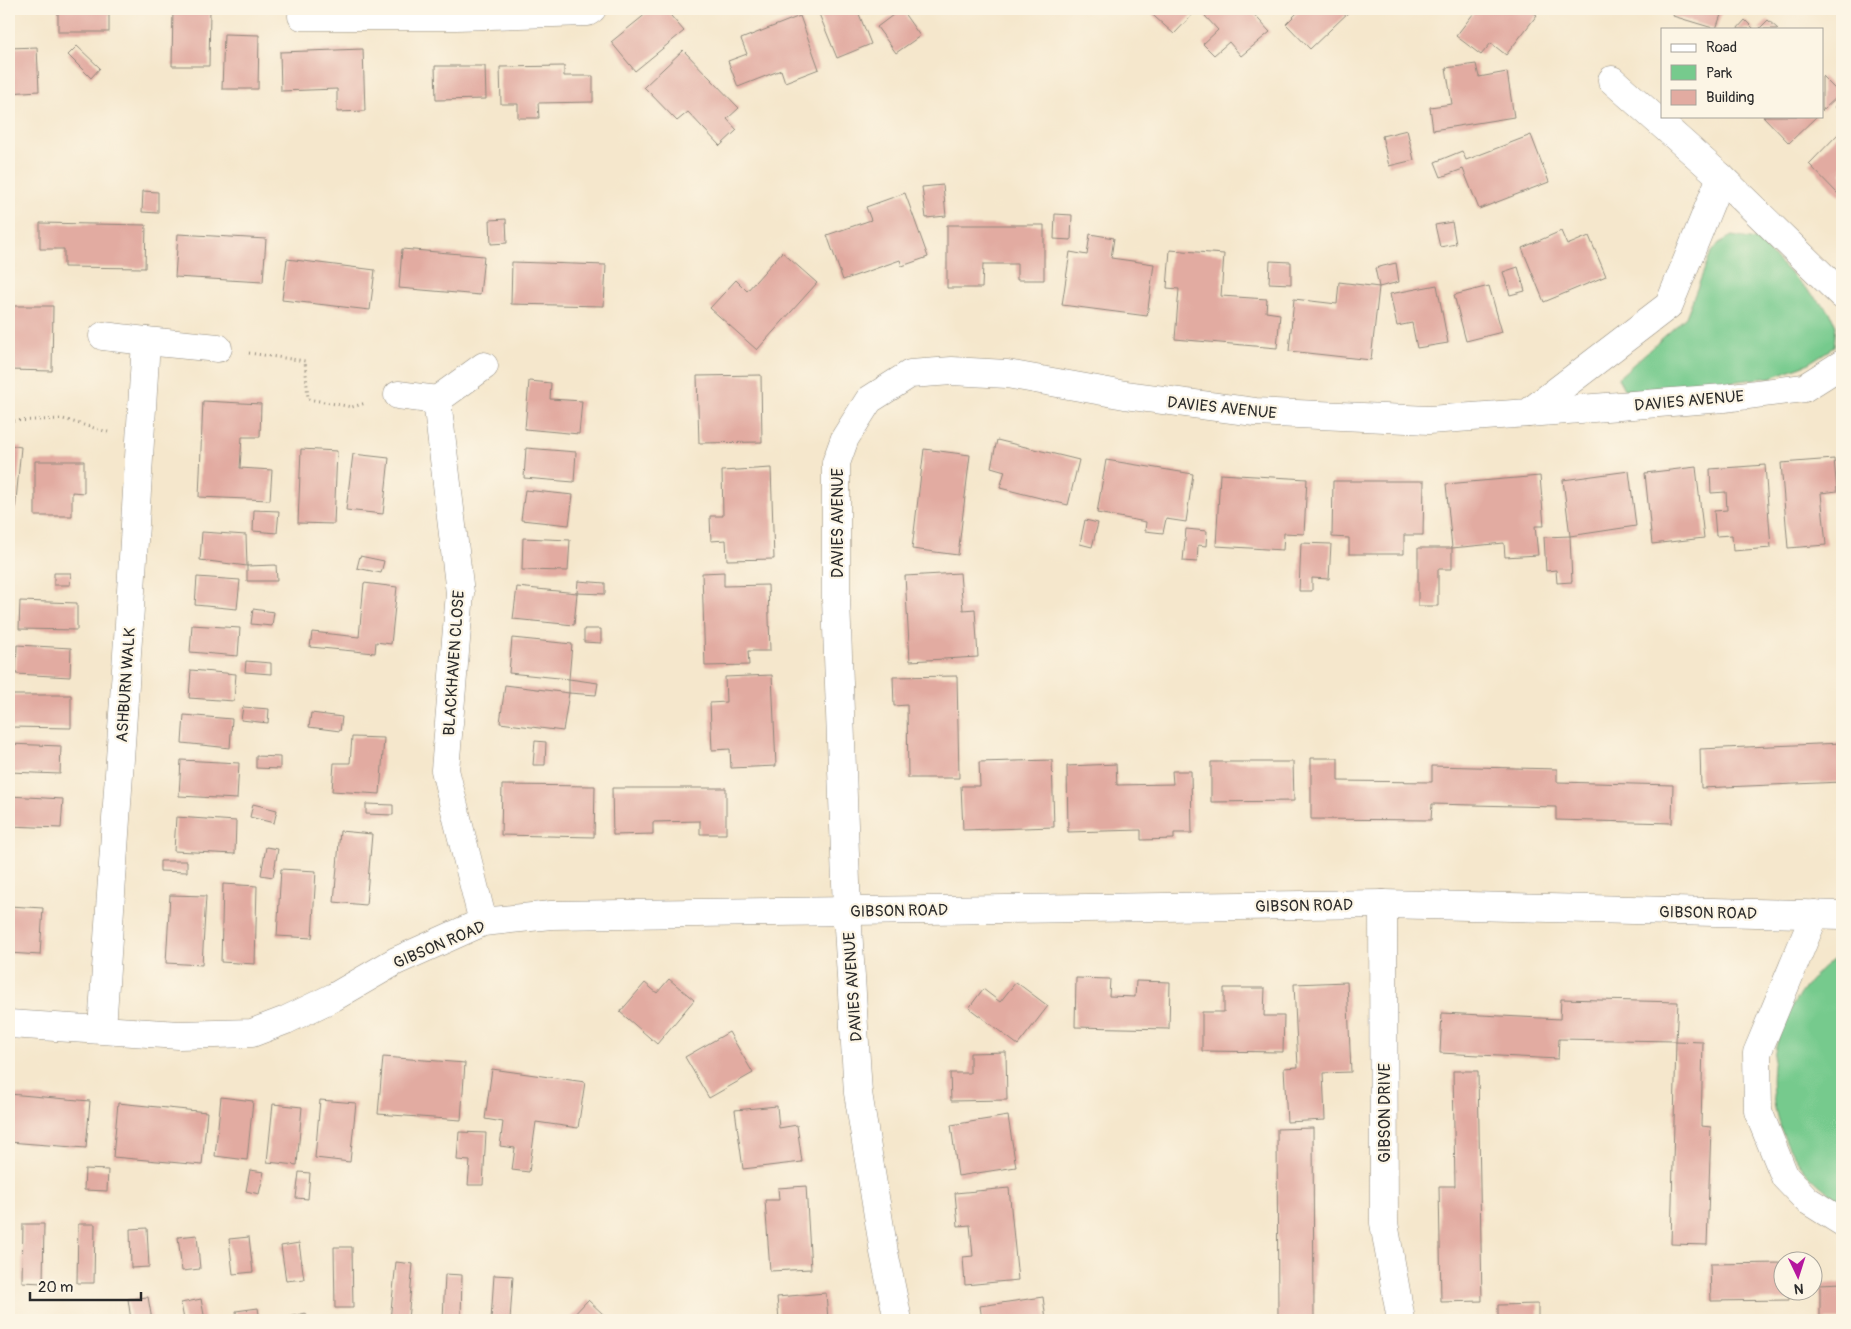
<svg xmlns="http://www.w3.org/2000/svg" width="1851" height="1329" viewBox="0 0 1851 1329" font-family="Pangolin,sans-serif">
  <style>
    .green { fill: #76ca8d; stroke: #507a5c }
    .building { fill: #e2aba1 }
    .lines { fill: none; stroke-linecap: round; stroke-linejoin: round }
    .minor-casing { stroke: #90897c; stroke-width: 29 }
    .path { stroke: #90897c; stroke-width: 3; stroke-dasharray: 1 4; stroke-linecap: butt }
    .minor { stroke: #fff; stroke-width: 28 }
    .labels { text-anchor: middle; stroke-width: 4.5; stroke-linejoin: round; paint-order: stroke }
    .street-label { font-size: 16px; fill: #2b2b2b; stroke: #fcf5e5 }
  </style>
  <rect width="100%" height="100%" fill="#fcf5e5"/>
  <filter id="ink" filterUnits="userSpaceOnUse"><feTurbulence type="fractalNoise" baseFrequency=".02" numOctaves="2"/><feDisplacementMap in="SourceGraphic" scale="10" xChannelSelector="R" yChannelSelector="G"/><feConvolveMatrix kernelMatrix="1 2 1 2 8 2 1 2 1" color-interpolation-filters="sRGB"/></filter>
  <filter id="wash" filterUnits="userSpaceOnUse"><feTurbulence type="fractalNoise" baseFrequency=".0096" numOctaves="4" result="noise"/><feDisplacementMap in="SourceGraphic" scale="20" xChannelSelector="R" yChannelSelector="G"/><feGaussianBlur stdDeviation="1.12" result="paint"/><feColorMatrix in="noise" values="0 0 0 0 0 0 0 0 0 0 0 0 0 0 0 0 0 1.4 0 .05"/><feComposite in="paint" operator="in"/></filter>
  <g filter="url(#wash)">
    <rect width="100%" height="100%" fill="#f5e7cc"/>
    <g class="green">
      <path d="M1732,236L1756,240L1830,312L1836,326L1834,347L1807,364L1772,377L1644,392L1624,389L1618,378L1686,317L1710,255L1719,243Z"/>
      <path d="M1842,955V1201C1770,1160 1752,1068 1796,1000C1807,983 1824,963 1842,955Z"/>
    </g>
    <g id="blocks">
      <g class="building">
        <rect x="58" y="9" width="51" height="23"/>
        <path d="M173,9L210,10L209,66H172Z"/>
        <path d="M652,9H665L684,31L635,71L611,42Z"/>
        <path d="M817,9H857L871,44L837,58Z"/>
        <path d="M901,9L920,36L896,53L877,27Z"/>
        <path d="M1146,9H1189L1194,13L1174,34Z"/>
        <path d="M1214,9H1249L1270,32L1241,56L1229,42L1214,55L1203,44L1218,30L1205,16Z"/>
        <path d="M1301,9H1352L1310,49L1286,24Z"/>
        <path d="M1477,9H1528L1537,15L1506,55L1491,43L1481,55L1456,36Z"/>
        <path d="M1675,9H1723L1716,29L1673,16Z"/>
        <path d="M800,16L819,69L785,82L781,70L738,87L728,61L747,54L741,39Z"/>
        <path d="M1745,20L1754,29H1737Z"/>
        <path d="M1768,20L1778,29H1759Z"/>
        <path d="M224,34L259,35L258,89H222Z"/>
        <path d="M77,46L100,68L91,78L68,55Z"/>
        <path d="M37,47L39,91L9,93V48Z"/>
        <path d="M363,49L365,111L337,112V89L281,91L280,52Z"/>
        <path d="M683,50L739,108L727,119L737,130L720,146L688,112L677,121L644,87Z"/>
        <path d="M1476,64L1479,77L1507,72L1514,117L1433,130L1430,107L1452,104L1446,68Z"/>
        <path d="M435,66H485L486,99L436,100Z"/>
        <path d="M564,66V76H593V102L538,103L539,118H518V104H501L500,67Z"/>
        <path d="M1822,76L1840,94L1822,111Z"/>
        <path d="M1842,100V113L1835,107Z"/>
        <path d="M1763,116H1817L1789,143Z"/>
        <path d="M1407,130L1414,160L1389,166L1382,136Z"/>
        <path d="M1842,130V193L1840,196L1809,164Z"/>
        <path d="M1531,135L1549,182L1479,209L1463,169L1441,177L1435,162L1462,151L1466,160Z"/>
        <path d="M943,185L946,216L926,218L922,187Z"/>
        <path d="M143,191L158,192V213L142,212Z"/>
        <path d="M905,193L928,257L902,266L900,260L843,280L827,235L871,220L866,207Z"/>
        <path d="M1055,214L1072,215L1071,240L1054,239Z"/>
        <path d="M506,219L507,243L491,244L490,220Z"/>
        <path d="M1452,222L1456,244L1440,247L1435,225Z"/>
        <path d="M40,223L146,225L145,268L64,267V249H40Z"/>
        <path d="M947,225H1044V280H1017V264H983L982,288H947Z"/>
        <path d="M1561,231L1567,245L1589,236L1606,276L1544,302L1522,248Z"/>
        <path d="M178,234L266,239L263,282L175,277Z"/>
        <path d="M1090,234L1114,238L1111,258L1154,264L1147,316L1062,305L1070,252L1087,255Z"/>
        <path d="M402,249L484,256L480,295L399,288Z"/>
        <path d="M1170,250L1224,254L1221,296L1267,299L1266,312L1280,314L1277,348L1175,339L1179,289L1167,288Z"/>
        <path d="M782,252L817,283L757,350L710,308L736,280L747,291Z"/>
        <path d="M287,259L375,270L370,310L282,300Z"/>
        <path d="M1270,261L1291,262V284L1269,283Z"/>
        <path d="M512,262L606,265L604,306L511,304Z"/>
        <path d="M1396,263L1399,282L1379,287L1375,268Z"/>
        <path d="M1518,267L1525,291L1510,295L1503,272Z"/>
        <path d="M1339,282L1379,287L1371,360L1289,351L1294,299L1337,304Z"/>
        <path d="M1437,285L1448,343L1417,348L1412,323L1397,326L1390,294Z"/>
        <path d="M1489,286L1502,332L1466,341L1454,295Z"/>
        <path d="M9,306H53L52,371L9,370Z"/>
        <path d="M761,375L762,442L699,443L697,376Z"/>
        <path d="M529,381L551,383L550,399L582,401L579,434L525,429Z"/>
        <path d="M203,401L261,404L260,437H242L240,468L272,470L270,500L199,497Z"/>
        <path d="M997,440L1079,460L1068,505L1000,488L1005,471L991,467Z"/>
        <path d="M9,445L21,447L15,511H9Z"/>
        <path d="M526,448L576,452L574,482L524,478Z"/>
        <path d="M301,449L337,451L334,524L298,523Z"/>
        <path d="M924,449L970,455L958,555L912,549Z"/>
        <path d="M353,454L389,458L383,514L346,510Z"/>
        <path d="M1834,459L1837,491L1821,493L1826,545L1788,548L1781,463Z"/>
        <path d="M1106,460L1193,474L1186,522L1166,519L1163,533L1145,531L1146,522L1097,513Z"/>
        <path d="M35,461H84V493L72,492V516H35Z"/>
        <path d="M1765,465L1771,548L1733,551L1732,535L1716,536L1714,511L1727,510L1726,492L1711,493L1710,469Z"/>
        <path d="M1696,467L1704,538L1652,544L1645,473Z"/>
        <path d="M771,468L774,559L727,560L726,540L711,541L710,516H723L722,471Z"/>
        <path d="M1629,471L1636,526L1570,536L1563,480Z"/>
        <path d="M1220,474L1307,479L1304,534L1284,533L1283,550L1216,546Z"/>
        <path d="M1540,476L1544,526H1535L1538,555L1505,557L1504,543L1452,548L1446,484Z"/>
        <path d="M1333,481H1424L1423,535H1404V554H1349V538L1332,537Z"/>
        <path d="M525,490L573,495L569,525L521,520Z"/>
        <path d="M254,510L279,511L277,533L253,531Z"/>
        <path d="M1085,520L1098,523L1092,547L1080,544Z"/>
        <path d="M1186,529L1207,531L1206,546L1198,545L1197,562L1183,561Z"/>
        <path d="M202,532L246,535L247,566L200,560Z"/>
        <path d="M1570,536L1572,582L1557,583L1556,570L1546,571L1544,537Z"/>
        <path d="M523,538L570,540L568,571L522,570Z"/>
        <path d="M1301,543L1331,544L1329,579L1312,578V591H1299Z"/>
        <path d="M1418,548H1452V569H1438V606H1418Z"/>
        <path d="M360,556L384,561L381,573L357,568Z"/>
        <path d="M276,565L277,581H247V566Z"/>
        <path d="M724,572V586L768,585L770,651H748L749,665L705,666L702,573Z"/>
        <path d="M54,573H71L70,585H54Z"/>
        <path d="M960,573L963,610L975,609L978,657L910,661L905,576Z"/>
        <path d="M197,577L240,580L237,609L195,605Z"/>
        <path d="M578,581L605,583V594L577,593L574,625L513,619L517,587L577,593Z"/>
        <path d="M364,583L397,587L391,644L376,642L375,653L310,647L312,632L359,637Z"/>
        <path d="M20,601L77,603V630L19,629Z"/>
        <path d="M253,609L274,612L272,626L251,624Z"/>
        <path d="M192,625L240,628L238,656L190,652Z"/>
        <path d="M584,629H601V643L584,642Z"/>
        <path d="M512,638L572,644L569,679L509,673Z"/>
        <path d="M17,645L71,648L70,677L16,674Z"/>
        <path d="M246,661L271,663V674L245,672Z"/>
        <path d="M191,670L236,674L234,701L189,698Z"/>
        <path d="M772,675L776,766L731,768L730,749L712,750L710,703L726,702L725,677Z"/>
        <path d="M957,676L959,778H908L907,705L894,706L893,677Z"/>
        <path d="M569,679L598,683L596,695L569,693L563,731L500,723L505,685L569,693Z"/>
        <path d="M9,695H71V728L9,727Z"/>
        <path d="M243,707L269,709L268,723L241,720Z"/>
        <path d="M311,713L342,717L340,731L309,727Z"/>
        <path d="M184,715L232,719L230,748L182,743Z"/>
        <path d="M352,737L384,738L380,794L332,791L334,763H350Z"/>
        <path d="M535,741L546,742L545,765H533Z"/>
        <path d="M1842,743V782L1701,788L1700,749Z"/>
        <path d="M9,744L61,746L60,774L9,772Z"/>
        <path d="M256,756L280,757V769L256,768Z"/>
        <path d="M1311,758H1338V781L1432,782V766L1557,769V782L1673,785L1672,823L1556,820V807L1432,804L1431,820L1311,819Z"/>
        <path d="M181,760L239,763L237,799L179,796Z"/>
        <path d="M1052,760L1054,827L963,830L961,786H980L979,762Z"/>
        <path d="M1211,762H1293L1294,801L1211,802Z"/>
        <path d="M1116,764L1117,785L1173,784L1172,771H1191L1192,833H1174V839L1141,840V830L1068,832L1067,766Z"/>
        <path d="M502,785L595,786L594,837L501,835Z"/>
        <path d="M612,788H726V834H700V821L653,822V834L613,835Z"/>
        <path d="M9,796L63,799L61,828L9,826Z"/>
        <path d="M253,804L277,810L274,823L250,817Z"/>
        <path d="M366,804L393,805V815L366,814Z"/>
        <path d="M176,817L236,821L235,854L174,851Z"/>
        <path d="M340,831L372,834L366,905L334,902Z"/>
        <path d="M266,847L278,849L273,877L261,875Z"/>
        <path d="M160,861H187V872L160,871Z"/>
        <path d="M281,869L316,871L312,938L277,936Z"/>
        <path d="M223,884L257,886L255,964L221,962Z"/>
        <path d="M170,895L206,896L202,965L166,963Z"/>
        <path d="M9,906L43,908L40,955L9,953Z"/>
        <path d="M1076,978L1110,979L1109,996L1135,997L1136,981L1170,982L1169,1029L1075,1027Z"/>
        <path d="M669,979L694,1000L657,1044L620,1012L645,983L657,993Z"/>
        <path d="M1016,982L1048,1006L1018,1045L969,1008L983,989L1000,1002Z"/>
        <path d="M1347,982L1351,1072L1323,1073L1325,1120L1287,1122L1284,1068L1298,1067L1294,984Z"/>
        <path d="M1224,988H1265L1264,1016H1284L1283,1052L1202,1051V1012H1224Z"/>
        <path d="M1561,999L1678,1002L1676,1041L1559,1039L1558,1059L1440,1053L1442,1013L1560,1019Z"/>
        <path d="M729,1032L753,1073L709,1098L685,1057Z"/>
        <path d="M1676,1041L1703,1042L1701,1126L1711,1127L1707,1245L1671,1244Z"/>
        <path d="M1006,1052L1007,1100L951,1101L950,1073H970V1053Z"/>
        <path d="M383,1057L465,1063L461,1120L378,1114Z"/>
        <path d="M492,1069L585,1082L578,1128L536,1122L529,1172L512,1170L515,1148L500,1146L503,1122L485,1119Z"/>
        <path d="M1453,1071H1478L1482,1301L1441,1302L1439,1186H1455Z"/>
        <path d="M9,1094L90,1101L86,1148L9,1142Z"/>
        <path d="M221,1097L253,1101L247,1160L215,1156Z"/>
        <path d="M320,1100L356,1103L350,1162L315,1158Z"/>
        <path d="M118,1103L207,1112L202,1165L113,1157Z"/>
        <path d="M273,1104L302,1107L297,1165L267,1162Z"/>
        <path d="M777,1106L779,1128L797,1125L802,1162L743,1169L735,1110Z"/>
        <path d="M1008,1116L1016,1167L958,1176L951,1125Z"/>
        <path d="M1313,1128L1314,1320H1278L1277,1129Z"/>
        <path d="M459,1132L486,1133L483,1185H468L470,1161L457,1160Z"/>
        <path d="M85,1169L108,1170L107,1191L84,1190Z"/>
        <path d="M250,1170L264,1172L259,1194L246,1191Z"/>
        <path d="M299,1172L310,1173L308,1199L296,1198Z"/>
        <path d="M806,1186L811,1269L770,1271L765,1200H779L778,1188Z"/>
        <path d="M1009,1188L1018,1280L965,1285L963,1257L973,1256L970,1225L958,1226L955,1193Z"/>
        <path d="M23,1224H44L43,1283L22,1282Z"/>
        <path d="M78,1224H95L94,1283H77Z"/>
        <path d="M147,1228L149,1267L131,1268L130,1229Z"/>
        <path d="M197,1235L200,1269L182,1271L178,1237Z"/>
        <path d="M249,1237L253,1272L233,1274L229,1239Z"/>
        <path d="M299,1243L304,1279L286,1281L281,1246Z"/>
        <path d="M334,1247H352L353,1308H335Z"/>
        <path d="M396,1262L413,1264L408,1320H390Z"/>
        <path d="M1784,1263V1292H1789V1300L1711,1301L1710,1264Z"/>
        <path d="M445,1274L462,1275L461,1320H443Z"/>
        <path d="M494,1275L513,1276L510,1320H491Z"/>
        <path d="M1842,1283V1320H1820V1284Z"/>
        <path d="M826,1293L828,1320H779L777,1297Z"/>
        <path d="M148,1297L152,1320H131L128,1299Z"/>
        <path d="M1043,1297L1046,1320H982L980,1306Z"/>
        <path d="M201,1299L205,1320H184L181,1303Z"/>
        <path d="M588,1300L604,1315L599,1320H569Z"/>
        <path d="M1538,1304V1320H1498V1305Z"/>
        <path d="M258,1308L260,1320H237L236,1311Z"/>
        <path d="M306,1313L307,1320H288V1317Z"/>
      </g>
    </g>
  </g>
  <g filter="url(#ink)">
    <use href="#blocks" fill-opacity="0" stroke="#90897c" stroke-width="1"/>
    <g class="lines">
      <defs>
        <g id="minor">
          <path d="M302,16H456L588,12L592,9"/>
          <path d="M1612,80L1721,177L1842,295"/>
          <path d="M103,336L146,341"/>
          <path d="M398,395L437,400"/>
          <path d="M1528,413L1724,398L1804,388L1842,364"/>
          <path d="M1383,904L1384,1223L1401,1320"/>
          <path d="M1815,914L1757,1053L1758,1111L1785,1177L1807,1200L1842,1222"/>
          <path d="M483,922L445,770L460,593L437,400L484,366"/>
          <path d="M9,1024L179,1035L252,1033L286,1020L334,997L396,961L483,922L551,915L1383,904L1842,915"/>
          <path d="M102,1029L129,624L146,341L218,348"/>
          <path d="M898,1320L884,1252L858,1093L847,911L836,599V463L845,438L869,400L910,374L952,371L1007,374L1125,395L1255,412L1429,420L1528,413L1669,305L1721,177"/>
        </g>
      </defs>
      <use href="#minor" class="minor-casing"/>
      <g class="path">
        <path d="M249,353L305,361L308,399L352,407L366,403"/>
        <path d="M9,421L63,419L108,432"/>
      </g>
      <use href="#minor" class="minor"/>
    </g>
  </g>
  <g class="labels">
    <g class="street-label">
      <text transform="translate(1689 400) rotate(-5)" y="6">DAVIES AVENUE</text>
      <text transform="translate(1222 407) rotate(6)" y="6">DAVIES AVENUE</text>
      <text transform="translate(837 523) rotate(-90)" y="6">DAVIES AVENUE</text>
      <text transform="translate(453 663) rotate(-86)" y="6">BLACKHAVEN CLOSE</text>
      <text transform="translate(125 685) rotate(-86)" y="6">ASHBURN WALK</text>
      <text transform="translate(1304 905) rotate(-1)" y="6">GIBSON ROAD</text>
      <text transform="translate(899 910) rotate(-1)" y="6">GIBSON ROAD</text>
      <text transform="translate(1708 912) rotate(1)" y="6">GIBSON ROAD</text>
      <text transform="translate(439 944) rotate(-23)" y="6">GIBSON ROAD</text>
      <text transform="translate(852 987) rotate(-94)" y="6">DAVIES AVENUE</text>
      <text transform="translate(1384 1113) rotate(-90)" y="6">GIBSON DRIVE</text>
    </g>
  </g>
  <rect width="1851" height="1329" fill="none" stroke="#fcf5e5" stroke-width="30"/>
  <rect x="1661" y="28" width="162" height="90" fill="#fcf5e5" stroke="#a8a49b"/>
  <rect x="1671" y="44" width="25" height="8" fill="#ffffff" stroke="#a8a49b"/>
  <text x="1706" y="52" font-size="15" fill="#2b2b2b">Road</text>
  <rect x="1671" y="65" width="25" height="15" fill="#76ca8d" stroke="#a8a49b"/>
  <text x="1706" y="78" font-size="15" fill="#2b2b2b">Park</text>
  <rect x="1671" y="90" width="25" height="15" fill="#e2aba1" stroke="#a8a49b"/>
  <text x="1706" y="102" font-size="15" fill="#2b2b2b">Building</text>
  <g transform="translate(1798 1276) rotate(176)"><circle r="24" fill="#fcf5e5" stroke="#a8a49b"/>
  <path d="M0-4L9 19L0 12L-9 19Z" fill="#b5179e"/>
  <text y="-8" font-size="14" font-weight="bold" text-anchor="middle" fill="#2b2b2b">N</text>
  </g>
  <path d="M30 1292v8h111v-8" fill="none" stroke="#2b2b2b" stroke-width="2.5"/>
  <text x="38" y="1292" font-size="15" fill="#2b2b2b" stroke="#fcf5e5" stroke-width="4" paint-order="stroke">20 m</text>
</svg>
